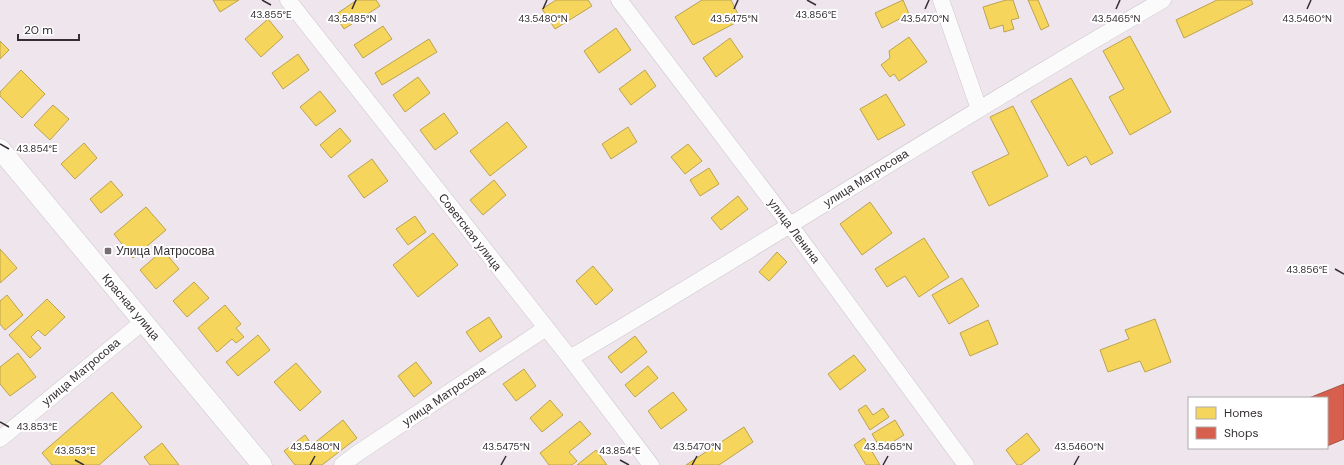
<svg xmlns="http://www.w3.org/2000/svg" width="1344" height="465" viewBox="0 0 1344 465" font-family="'DM Sans',sans-serif">
  <style>
    .homes { fill: #f6d55c; stroke: #bca34f }
    .shops { fill: #d6604d; stroke: #a55145 }
    .lines { fill: none; stroke-linecap: round; stroke-linejoin: round }
    .minor-casing { stroke: #cbc4c9; stroke-width: 17 }
    .tertiary-casing { stroke: #cbc4c9; stroke-width: 21 }
    .minor { stroke: #fcfbfc; stroke-width: 16 }
    .tertiary { stroke: #fcfbfc; stroke-width: 20 }
    .ticks { fill: none; stroke: #342e32; stroke-width: 1.5 }
    .poi-dot { fill: #756e73; stroke: #fff; stroke-width: 1.5 }
    .labels { text-anchor: middle; stroke-width: 4; stroke-linejoin: round; paint-order: stroke }
    .street-label { font-size: 12px; fill: #342e32; stroke: #fff }
    .poi-label { font-size: 12px; fill: #342e32; stroke: #fff; text-anchor: start }
    .ticks-label { font-size: 10px; text-anchor: middle; fill: #342e32; stroke: #fff; stroke-width: 4; stroke-linejoin: round; paint-order: stroke }
  </style>
  <rect width="100%" height="100%" fill="#eee6ec"/>
  <g class="homes">
    <path d="M213,0H239L220,12Z"/>
    <path d="M357,0H376L380,6L344,29L335,15Z"/>
    <path d="M556,0H588L592,6L555,29L542,9Z"/>
    <path d="M702,0H731L741,20L693,45L675,17Z"/>
    <path d="M903,0L909,14L882,28L875,13Z"/>
    <path d="M1006,0H1013L1019,18L1011,20L1014,29L1004,32L1003,25L990,29L983,7Z"/>
    <path d="M1028,0H1038L1049,26L1041,30Z"/>
    <path d="M1217,0H1251L1253,4L1184,38L1176,20Z"/>
    <path d="M268,19L283,37L261,57L245,39Z"/>
    <path d="M383,26L392,39L363,58L354,45Z"/>
    <path d="M616,28L631,50L599,73L584,51Z"/>
    <path d="M1130,36L1171,112L1130,135L1109,97L1124,89L1103,51Z"/>
    <path d="M909,37L927,62L899,81L894,74L890,77L881,65L890,58L889,51Z"/>
    <path d="M730,38L743,57L716,77L703,58Z"/>
    <path d="M429,39L437,52L382,85L375,73Z"/>
    <path d="M0,41L9,50L0,59Z"/>
    <path d="M298,54L309,70L283,89L272,73Z"/>
    <path d="M21,70L45,94L22,118L0,96V92Z"/>
    <path d="M645,70L656,86L631,105L619,89Z"/>
    <path d="M418,77L430,93L405,112L393,95Z"/>
    <path d="M1071,78L1113,153L1091,165L1086,156L1068,166L1031,101Z"/>
    <path d="M320,91L336,111L316,126L300,107Z"/>
    <path d="M886,94L905,125L878,140L860,109Z"/>
    <path d="M53,105L69,119L50,140L34,125Z"/>
    <path d="M1013,106L1048,176L989,206L972,172L1009,154L990,117Z"/>
    <path d="M444,113L458,133L435,150L420,130Z"/>
    <path d="M507,122L527,147L490,176L470,151Z"/>
    <path d="M628,127L637,142L611,159L602,144Z"/>
    <path d="M340,128L351,141L331,158L320,145Z"/>
    <path d="M84,143L97,158L75,179L61,164Z"/>
    <path d="M688,144L702,161L685,174L671,157Z"/>
    <path d="M372,159L388,181L364,198L348,176Z"/>
    <path d="M709,168L719,184L700,196L690,180Z"/>
    <path d="M494,180L506,195L483,215L470,200Z"/>
    <path d="M111,181L123,195L101,213L90,199Z"/>
    <path d="M738,196L748,209L721,230L711,218Z"/>
    <path d="M870,202L892,233L862,255L840,224Z"/>
    <path d="M146,207L166,230L133,258L114,234Z"/>
    <path d="M415,216L426,232L408,245L396,229Z"/>
    <path d="M433,233L458,265L418,297L393,265Z"/>
    <path d="M924,238L949,277L919,297L905,276L887,287L875,269Z"/>
    <path d="M0,249L17,268L0,283Z"/>
    <path d="M163,250L179,269L156,289L140,270Z"/>
    <path d="M777,252L787,262L769,281L759,272Z"/>
    <path d="M593,266L613,290L596,305L576,281Z"/>
    <path d="M962,278L979,306L949,324L932,295Z"/>
    <path d="M194,282L209,298L187,317L173,301Z"/>
    <path d="M7,295L23,315L5,330L0,324V301Z"/>
    <path d="M47,299L65,317L45,336L38,330L31,337L41,348L30,358L9,335Z"/>
    <path d="M225,305L241,324L236,328L244,337L236,343L232,339L217,352L198,328Z"/>
    <path d="M489,317L502,337L480,352L466,332Z"/>
    <path d="M1155,319L1171,362L1145,372L1140,361L1108,372L1100,350L1129,339L1125,330Z"/>
    <path d="M988,320L998,344L970,356L960,333Z"/>
    <path d="M258,335L270,350L238,376L226,362Z"/>
    <path d="M635,336L647,352L621,373L608,357Z"/>
    <path d="M18,353L36,377L10,396L0,384V367Z"/>
    <path d="M854,355L866,370L840,390L828,374Z"/>
    <path d="M416,362L432,383L414,397L398,376Z"/>
    <path d="M296,363L321,392L300,411L274,382Z"/>
    <path d="M648,366L658,378L635,397L625,385Z"/>
    <path d="M524,369L536,386L516,401L503,384Z"/>
    <path d="M112,392L142,427L99,465H52L42,453Z"/>
    <path d="M673,392L687,410L661,429L648,411Z"/>
    <path d="M550,400L563,415L542,432L530,418Z"/>
    <path d="M866,405L873,415L883,408L889,417L870,430L858,410Z"/>
    <path d="M343,420L357,438L322,465H295L284,451L305,435L312,445Z"/>
    <path d="M895,420L904,435L881,449L872,434Z"/>
    <path d="M580,421L591,434L569,452L577,461L572,465H549L540,453Z"/>
    <path d="M744,427L753,442L719,465H686Z"/>
    <path d="M1027,433L1040,450L1021,465H1017L1006,450Z"/>
    <path d="M864,438L880,465H866L854,445Z"/>
    <path d="M162,443L179,465H150L144,457Z"/>
    <path d="M596,450L607,465H577Z"/>
  </g>
  <path class="shops" d="M1344,384V439L1327,446V398H1309Z"/>
  <g class="lines">
    <defs>
      <g id="minor">
        <path d="M288,0L570,358L651,465"/>
        <path d="M619,0L790,225L966,465"/>
        <path d="M941,0L979,109"/>
        <path d="M570,358C769,241 963,115 1163,0"/>
        <path d="M0,439L144,321"/>
        <path d="M342,465L358,453L546,328"/>
      </g>
      <path id="tertiary" d="M0,149L262,465"/>
    </defs>
    <use href="#minor" class="minor-casing"/>
    <use href="#tertiary" class="tertiary-casing"/>
    <use href="#minor" class="minor"/>
    <use href="#tertiary" class="tertiary"/>
  </g>
  <path class="ticks" d="M262,0L271,5M807,0L816,5M352,9L356,0M543,9L547,0M734,9L738,0M925,9L929,0M1116,9L1120,0M1307,9L1311,0M0,144L9,149M1335,269L1344,274M0,422L9,427M75,460L84,465M620,460L629,465M310,465L315,456M501,465L506,456M692,465L697,456M883,465L888,456M1074,465L1079,456"/>
  <rect class="poi-dot" x="104" y="247" width="8" height="8" rx="2"/>
  <g class="labels">
    <g class="street-label">
      <text transform="translate(866 178) rotate(-32)" y="4">улица Матросова</text>
      <text transform="translate(794 231) rotate(53)" y="4">улица Ленина</text>
      <text transform="translate(470 232) rotate(52)" y="4">Советская улица</text>
      <text transform="translate(131 307) rotate(50)" y="4">Красная улица</text>
      <text transform="translate(81 372) rotate(-40)" y="4">улица Матросова</text>
      <text transform="translate(444 396) rotate(-34)" y="4">улица Матросова</text>
    </g>
    <g class="poi-label">
      <text x="116" y="255">Улица Матросова</text>
    </g>
  </g>
  <g class="ticks-label">
    <text x="271" y="18">43.855°E</text>
    <text x="816" y="18">43.856°E</text>
    <text x="352" y="22">43.5485°N</text>
    <text x="543" y="22">43.5480°N</text>
    <text x="734" y="22">43.5475°N</text>
    <text x="925" y="22">43.5470°N</text>
    <text x="1116" y="22">43.5465°N</text>
    <text x="1307" y="22">43.5460°N</text>
    <text x="37" y="152">43.854°E</text>
    <text x="1307" y="273">43.856°E</text>
    <text x="37" y="430">43.853°E</text>
    <text x="315" y="450">43.5480°N</text>
    <text x="506" y="450">43.5475°N</text>
    <text x="697" y="450">43.5470°N</text>
    <text x="888" y="450">43.5465°N</text>
    <text x="1079" y="450">43.5460°N</text>
    <text x="75" y="454">43.853°E</text>
    <text x="620" y="454">43.854°E</text>
  </g>
  <rect x="1188" y="397" width="140" height="52" fill="#ffffff" stroke="#aeabad"/>
  <rect x="1196" y="407" width="20" height="12" fill="#f6d55c" stroke="#aeabad"/>
  <text x="1224" y="417" font-size="12" fill="#342e32">Homes</text>
  <rect x="1196" y="427" width="20" height="12" fill="#d6604d" stroke="#aeabad"/>
  <text x="1224" y="437" font-size="12" fill="#342e32">Shops</text>
  <path d="M18 34v6h61v-6" fill="none" stroke="#342e32" stroke-width="2"/>
  <text x="24" y="34" font-size="12" fill="#342e32" stroke="#ffffff" stroke-width="3" paint-order="stroke">20 m</text>
</svg>
